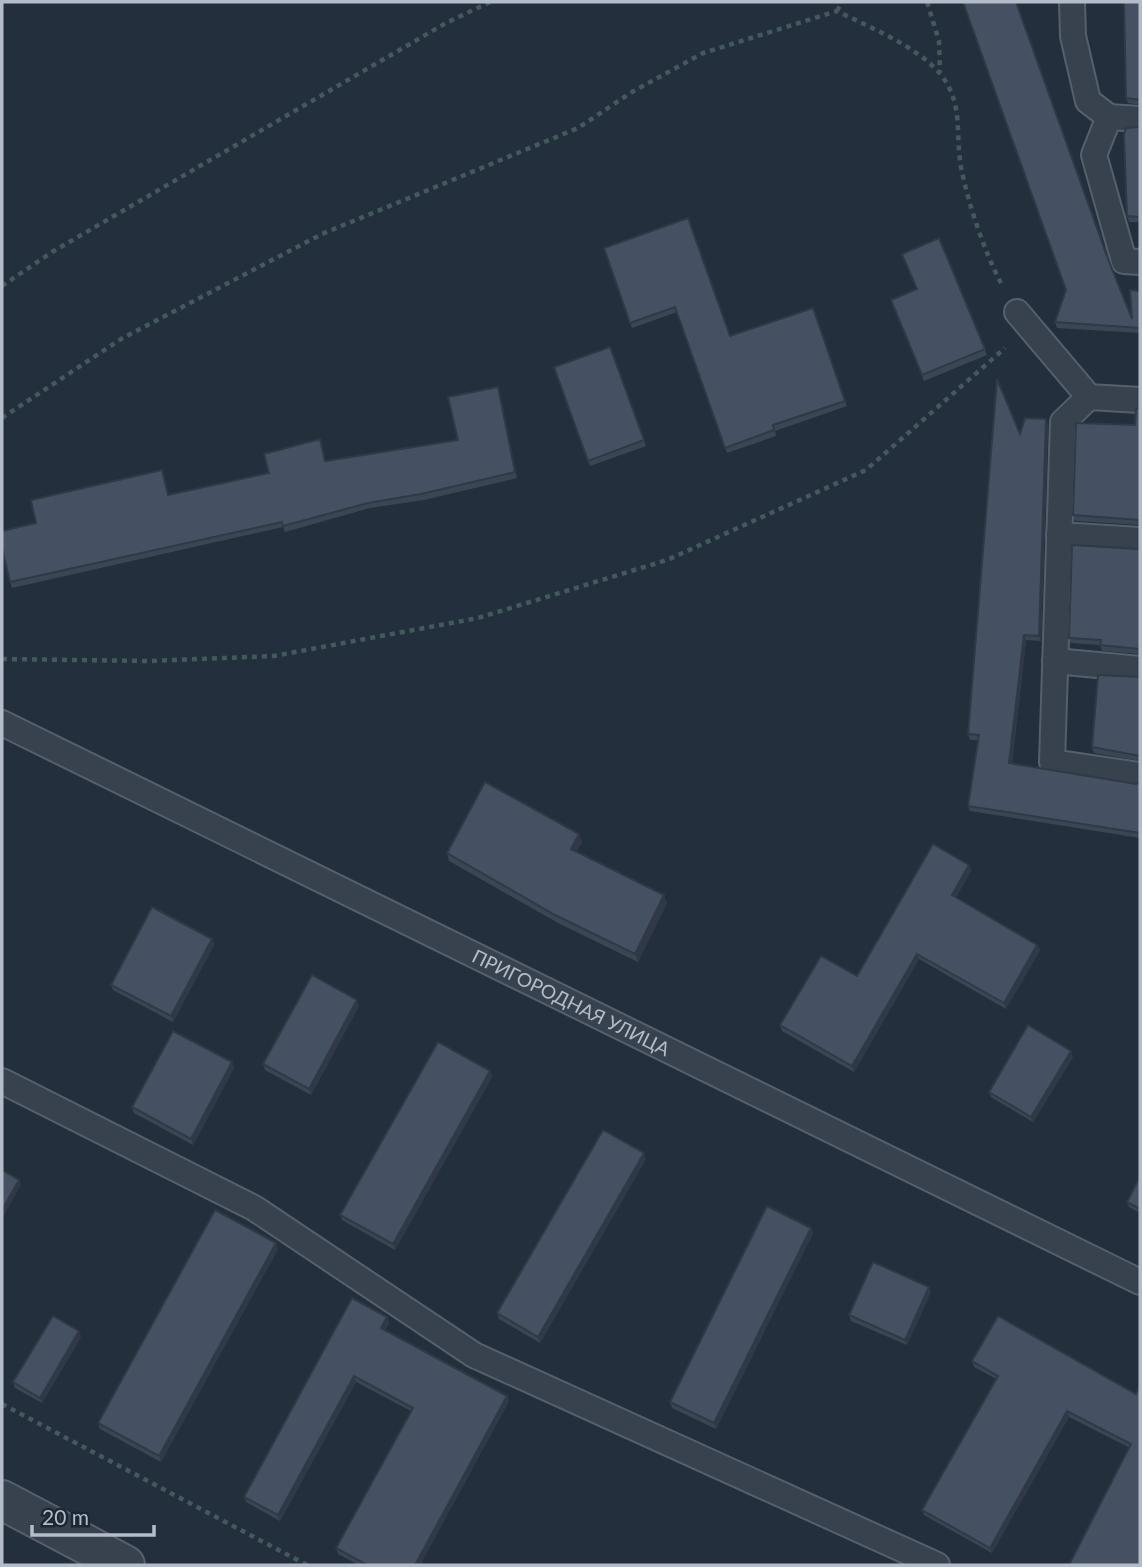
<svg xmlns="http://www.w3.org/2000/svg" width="1142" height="1567" viewBox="0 0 1142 1567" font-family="Lato,sans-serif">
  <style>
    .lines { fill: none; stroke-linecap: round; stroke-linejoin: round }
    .lane-casing { stroke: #565f6c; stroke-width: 28 }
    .street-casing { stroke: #565f6c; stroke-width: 42 }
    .path { stroke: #44595c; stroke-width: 4.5; stroke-dasharray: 5 5; stroke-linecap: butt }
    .lane { stroke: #38414e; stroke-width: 24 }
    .street { stroke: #38414e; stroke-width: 38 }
    .wall { fill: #3b4654 }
    .shaded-wall { fill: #303945 }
    .building { fill: #455162; stroke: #303945; stroke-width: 2 }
    .labels { text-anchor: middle; stroke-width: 6; stroke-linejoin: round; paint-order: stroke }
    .street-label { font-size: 19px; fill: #b4bcc9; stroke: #1d2633 }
  </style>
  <rect width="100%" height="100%" fill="#242f3e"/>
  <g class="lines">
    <defs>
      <g id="lane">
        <path d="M1072,2L1073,36L1088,101L1109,117L1094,155L1124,261L1140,262"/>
        <path d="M1109,117L1140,119"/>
        <path d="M1017,312L1089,397L1140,400"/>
        <path d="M1089,397L1063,422L1052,762L1140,775"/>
        <path d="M1059,535L1140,540"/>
        <path d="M1055,661L1140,669"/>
        <path id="s1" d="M2,723L1140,1282"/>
        <path d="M2,1081L254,1208L474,1355L937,1565"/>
      </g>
      <path id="street" d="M2,1500L125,1565"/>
    </defs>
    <use href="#lane" class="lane-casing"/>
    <use href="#street" class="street-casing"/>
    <g class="path">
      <path d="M927,2L939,41L940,72"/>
      <path d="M837,11L842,2"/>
      <path d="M2,286L52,252L446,23L490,2"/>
      <path d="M2,418L121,339L322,234L578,128L632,92L703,53L837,11C869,27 919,47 941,75C964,104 955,134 961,167C968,203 984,251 1001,283"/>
      <path d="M2,659L150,661L274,656L478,618L667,560L866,470L1005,348"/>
      <path d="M2,1404L307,1565"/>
    </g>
    <use href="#lane" class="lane"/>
    <use href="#street" class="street"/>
  </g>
  <g class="wall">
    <path d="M1140,2V105L1128,103L1126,98Z"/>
    <path d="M1140,127V222H1129L1127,216Z"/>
    <path d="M939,238L987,355L924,381L891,300L916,289Z"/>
    <path d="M604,248L730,336L813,308L847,406L775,431L776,436L727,453L677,312L632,328Z"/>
    <path d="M1108,261L1132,319L1140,291V333L1057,328L1055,322L1066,290Z"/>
    <path d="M610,347L646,446L590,466L554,367Z"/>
    <path d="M498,387L517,478L424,500L370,508L285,532L283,527L12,588L10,582L162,470L168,495L326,461L458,440Z"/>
    <path d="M1140,408V525L1075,521L1073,515L1135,425Z"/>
    <path d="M1046,419L1048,425L1041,641L1026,640L1012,764L1136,784L1140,782V838L970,811L968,806L978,740H970L968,734L1020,434Z"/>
    <path d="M1140,548V654L1102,651L1100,645L1071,643L1069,638L1138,549Z"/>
    <path d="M1140,677V761L1094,753L1092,747Z"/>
    <path d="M582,842L577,851L667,903L638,962L558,923L449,861L447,853Z"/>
    <path d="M969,865L971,871L956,897L1037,945L1040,950L1006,1009L919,959L854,1072L782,1031L780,1025L857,976Z"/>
    <path d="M212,939L214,945L173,1022L113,990L111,985Z"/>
    <path d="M359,1006L311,1095L265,1070L263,1064Z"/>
    <path d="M1073,1057L1033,1122L991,1097L989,1092Z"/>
    <path d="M232,1062L234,1068L193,1145L134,1113L132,1107Z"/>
    <path d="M490,1071L492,1077L395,1250L342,1220L340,1215Z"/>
    <path d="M646,1159L540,1343L499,1319L497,1313Z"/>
    <path d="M1140,1177V1213L1129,1207L1127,1202Z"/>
    <path d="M811,1228L813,1233L716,1429L672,1408L670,1402Z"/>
    <path d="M278,1249L161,1462L100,1429L98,1423Z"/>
    <path d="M931,1292L907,1345L851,1321L849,1315Z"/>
    <path d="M387,1317L389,1323L385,1330L507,1396L509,1401L420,1565H359L338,1554L336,1548L411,1411L356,1382L280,1521L246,1502L244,1497Z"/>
    <path d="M79,1331L81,1337L42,1403L15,1388L13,1382Z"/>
    <path d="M972,1361L1136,1394L1140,1565L1130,1448L1069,1417L992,1553L924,1515L922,1510L996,1379L974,1367Z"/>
  </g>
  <g class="shaded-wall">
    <path d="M498,387L500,393L517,478L515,472Z"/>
    <path d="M1046,419L1048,425L1041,641L1039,636Z"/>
    <path d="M1024,635L1026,640L1011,769L1009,763Z"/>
    <path d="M579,834L582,842L574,856L571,849Z"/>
    <path d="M969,865L971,871L954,900L952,895Z"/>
    <path d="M664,895L667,903L638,962L635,954Z"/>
    <path d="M212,939L214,945L173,1022L171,1016Z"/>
    <path d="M1037,945L1040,950L1006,1009L1004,1003Z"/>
    <path d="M917,954L919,959L854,1072L852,1066Z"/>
    <path d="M357,1000L359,1006L311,1095L309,1089Z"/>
    <path d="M1071,1051L1073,1057L1033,1122L1031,1117Z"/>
    <path d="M232,1062L234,1068L193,1145L191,1139Z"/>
    <path d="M490,1071L492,1077L395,1250L393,1244Z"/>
    <path d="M644,1153L646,1159L540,1343L538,1337Z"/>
    <path d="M19,1180L21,1185L2,1219V1210Z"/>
    <path d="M811,1228L813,1233L716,1429L714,1423Z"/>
    <path d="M276,1243L278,1249L161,1462L159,1456Z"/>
    <path d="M929,1287L931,1292L907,1345L905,1340Z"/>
    <path d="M387,1317L389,1323L383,1334L381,1328Z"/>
    <path d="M79,1331L81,1337L42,1403L40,1398Z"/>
    <path d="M354,1376L356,1382L280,1521L278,1515Z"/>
    <path d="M507,1396L509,1401L420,1565H415Z"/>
    <path d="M1067,1411L1069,1417L992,1553L990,1548Z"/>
  </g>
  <g class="building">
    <path d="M963,2H1016L1108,259L1132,319L1130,290L1140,291V328L1055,322L1066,290Z"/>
    <path d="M1124,2H1140V100L1126,98Z"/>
    <path d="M1140,127V217L1127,216L1124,135L1126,128Z"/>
    <path d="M688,218L730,336L813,308L845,401L773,425L774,430L725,448L675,307L630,323L604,248Z"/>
    <path d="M939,238L985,349L922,375L891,300L917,289L902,254Z"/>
    <path d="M610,347L644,440L588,461L554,367Z"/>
    <path d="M997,379L1020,434L1025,418L1046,419L1039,636L1024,635L1009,763L1136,784L1140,782V833L968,806L979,735L968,734Z"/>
    <path d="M498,387L515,472L421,494L368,503L283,526L282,522L10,582L2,548V531L36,523L31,500L162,470L168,495L269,473L264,454L320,439L325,461L458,440L448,397Z"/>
    <path d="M1140,408V520L1073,515L1076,423L1135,425L1136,409Z"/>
    <path d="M1072,545L1138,549L1140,548V649L1100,645L1101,640L1069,638Z"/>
    <path d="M1098,675L1140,677V756L1092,747Z"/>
    <path d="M485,782L579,834L571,849L664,895L635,954L555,915L447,853Z"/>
    <path d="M933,844L969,865L952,895L1037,945L1004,1003L917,954L852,1066L780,1025L821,956L857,976Z"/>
    <path d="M152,907L212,939L171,1016L111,985Z"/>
    <path d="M312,975L357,1000L309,1089L263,1064Z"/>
    <path d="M1028,1025L1071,1051L1031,1117L989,1092Z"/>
    <path d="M173,1031L232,1062L191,1139L132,1107Z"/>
    <path d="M438,1042L490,1071L393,1244L340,1215Z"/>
    <path d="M603,1130L644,1153L538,1337L497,1313Z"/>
    <path d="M2,1170L19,1180L2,1210Z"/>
    <path d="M1140,1177V1209L1127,1202Z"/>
    <path d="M767,1206L811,1228L714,1423L670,1402Z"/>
    <path d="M215,1210L276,1243L159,1456L98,1423Z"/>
    <path d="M873,1262L929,1287L905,1340L849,1315Z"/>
    <path d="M352,1298L387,1317L381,1328L507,1396L415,1565H367L336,1548L413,1408L354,1376L278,1515L244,1497Z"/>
    <path d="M53,1316L79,1331L40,1398L13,1382Z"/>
    <path d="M998,1316L1136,1394L1140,1385V1565H1069L1131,1444L1067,1411L990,1548L922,1510L998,1376L972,1361Z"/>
  </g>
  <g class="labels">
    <g class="street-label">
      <text dy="7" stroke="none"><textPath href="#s1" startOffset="634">ПРИГОРОДНАЯ УЛИЦА</textPath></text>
    </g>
  </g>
  <rect width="1142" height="1567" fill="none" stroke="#b4bcc9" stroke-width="7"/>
  <path d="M32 1525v10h122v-10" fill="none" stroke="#b4bcc9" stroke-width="3.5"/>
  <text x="42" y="1525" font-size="21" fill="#b4bcc9" stroke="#1d2633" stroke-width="5" paint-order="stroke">20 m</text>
</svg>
